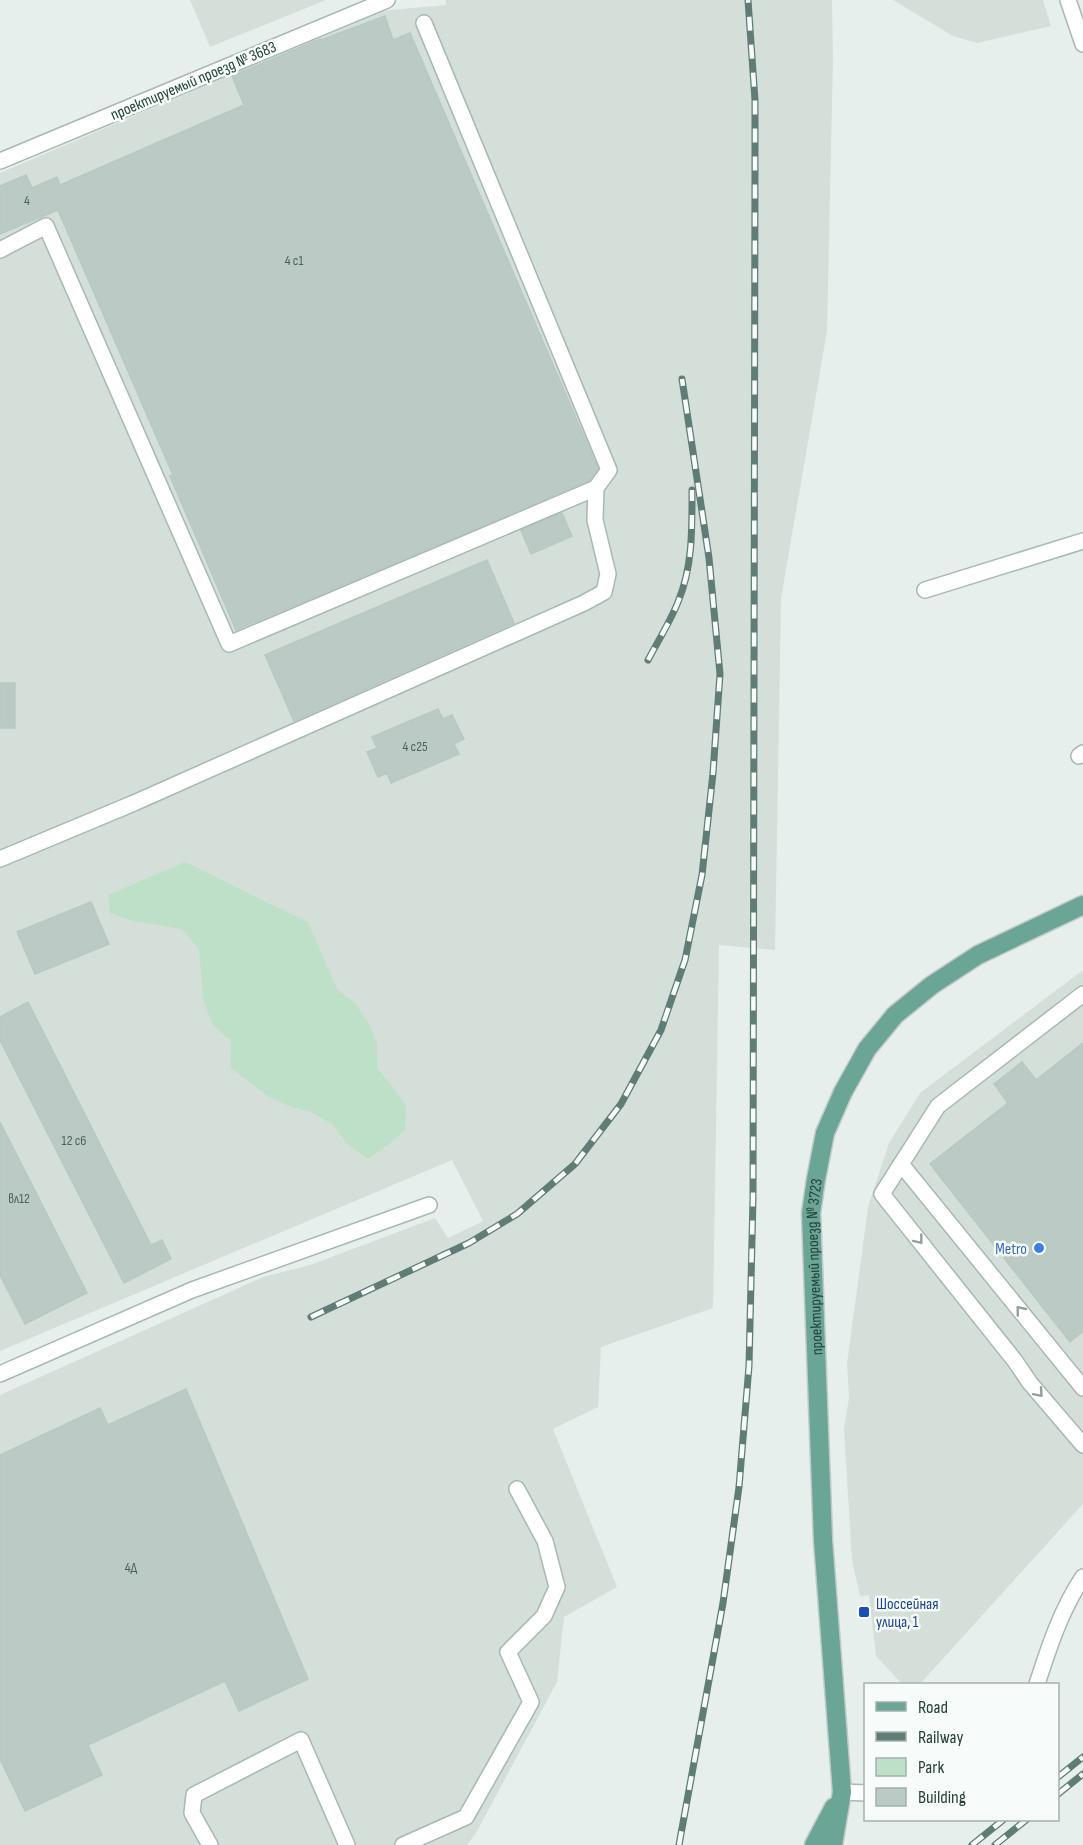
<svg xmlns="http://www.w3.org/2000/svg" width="1083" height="1845" viewBox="0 0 1083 1845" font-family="'Sofia Sans Condensed',sans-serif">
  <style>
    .built { fill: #d4dfda }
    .green { fill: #bfe0c8 }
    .building { fill: #bbcac4; stroke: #b8c9c2; stroke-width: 1.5 }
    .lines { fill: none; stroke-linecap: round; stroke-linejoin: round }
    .minor-casing { stroke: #a8b8b2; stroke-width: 18 }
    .major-casing { stroke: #c2cac8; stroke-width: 21 }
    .minor { stroke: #fff; stroke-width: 15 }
    .major { stroke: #6aa596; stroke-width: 18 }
    .rail-casing { stroke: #5f7d75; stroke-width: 7 }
    .rail { stroke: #f7fbf9; stroke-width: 4.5; stroke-dasharray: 14; stroke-linecap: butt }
    .oneway { stroke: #92a09c }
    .shop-dot { fill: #3f7fe0; stroke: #f7fbf9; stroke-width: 2 }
    .transit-dot { fill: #1a4fb4; stroke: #f7fbf9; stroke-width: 2 }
    .labels { text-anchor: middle; stroke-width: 5; stroke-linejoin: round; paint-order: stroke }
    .number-label { font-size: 14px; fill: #4a645c }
    .street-label { font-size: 16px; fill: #24423a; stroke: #f7fbf9 }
    .shop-label { font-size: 16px; fill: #366cbe; stroke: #f7fbf9; text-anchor: end }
    .transit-label { font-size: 16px; fill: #164399; stroke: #f7fbf9; text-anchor: start }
  </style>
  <rect width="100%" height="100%" fill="#e6efeb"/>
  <g class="built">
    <path d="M190,0H326L210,47Z"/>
    <path d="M446,0H832L833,59L827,331L781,599L775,950L719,945L713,1308L601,1347L598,1407L553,1429L617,1587L564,1617L557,1682L476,1833L467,1845H0V1395L263,1277L310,1265L435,1218L448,1238L483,1221L452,1160L0,1351V173L379,11L446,5Z"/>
    <path d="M893,0H1043L1051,26L977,43L953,36Z"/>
    <path d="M1083,970V1504L920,1684H902L876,1656L869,1595L860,1596L852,1561L844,1429L849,1398L847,1364L868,1207L889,1143L920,1093Z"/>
  </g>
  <path class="green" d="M185,862L308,922L337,989L355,1003L368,1022L377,1043V1068L393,1087L406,1106L405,1130L387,1146L368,1159L348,1145L332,1124L311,1112L289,1106L267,1096L230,1067L231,1041L212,1024L203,999L199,949L182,929L133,921L110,913L108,895Z"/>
  <g class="building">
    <path d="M385,16L393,40L410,33L598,469L590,480L236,630L170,476L173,475L58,210L0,234V186L26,175L32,188L57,177L60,185L244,105L232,76L320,39L321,40Z"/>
    <path d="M562,513L572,536L531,554L521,530Z"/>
    <path d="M487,560L514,623L294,721L265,655Z"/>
    <rect x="0" y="683" width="15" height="45"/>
    <path d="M438,709L443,719L452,715L464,739L454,744L459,754L391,783L387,773L378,777L367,752L377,748L372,737Z"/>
    <path d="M91,902L109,944L35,974L17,932Z"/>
    <path d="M28,1002L151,1245L162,1240L171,1259L124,1283L0,1040V1017Z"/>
    <path d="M1083,1043V1331L1070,1342L930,1164L1008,1103L994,1084L1022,1062L1036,1080Z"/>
    <path d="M0,1122L87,1293L25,1324L0,1275Z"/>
    <path d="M186,1389L308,1679L239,1711L225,1681L88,1745L102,1775L25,1811L0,1759V1455L100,1408L108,1425Z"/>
  </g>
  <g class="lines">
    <defs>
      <g id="minor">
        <path d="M1068,0L1083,44"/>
        <path d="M0,161L387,0"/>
        <path d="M0,250L46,226L229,644L596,488"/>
        <path d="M925,590L1083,541"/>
        <path d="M1079,756L1083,753"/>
        <path d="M0,859L134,803L584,603L604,592L608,574L595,520L596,488L609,470L424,23"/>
        <path d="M1083,994L938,1106L882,1194L1015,1361L1030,1383L1083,1445"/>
        <path d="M901,1164L1083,1388"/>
        <path d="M0,1374L192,1290L429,1205"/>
        <path d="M1037,1684C1049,1647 1061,1610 1083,1577"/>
        <path d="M842,1792L866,1793"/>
        <path d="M210,1845L192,1813L194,1795L301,1740L347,1845"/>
        <path d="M403,1845L466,1817L531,1702L508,1652L544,1616L557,1587L545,1541L517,1489"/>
      </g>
      <g id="major">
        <path d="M814,1845L834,1807"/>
        <path id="s1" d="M833,1845L842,1792L823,1540L811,1213L816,1179L825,1133L843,1092L867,1049L895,1015L932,985L978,955L1083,905"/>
      </g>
    </defs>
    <use href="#minor" class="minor-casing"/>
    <use href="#major" class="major-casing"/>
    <use href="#minor" class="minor"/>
    <use href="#major" class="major"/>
    <defs>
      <g id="rail">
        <path d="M648,660C658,641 670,622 678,602C693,566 692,528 692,490"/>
        <path d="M311,1317L469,1243L517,1214L575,1164L621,1104L661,1030L685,960L702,875L713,773L720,674L709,558L682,379"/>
        <path d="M1058,1777L1083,1757"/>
        <path d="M1058,1794L1083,1774"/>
        <path d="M679,1845L723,1603L739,1487L749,1366L753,1198L755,172V100L748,0"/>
        <path d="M972,1845L1003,1820"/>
        <path d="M995,1845L1026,1820"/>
      </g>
    </defs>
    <use href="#rail" class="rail-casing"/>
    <use href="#rail" class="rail"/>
  </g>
  <defs><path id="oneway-chevron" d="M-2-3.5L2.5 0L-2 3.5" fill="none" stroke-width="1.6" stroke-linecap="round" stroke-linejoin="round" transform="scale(1.5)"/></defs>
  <g class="oneway">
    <use href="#oneway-chevron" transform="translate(919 1240) rotate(52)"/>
    <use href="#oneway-chevron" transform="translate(1020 1310) rotate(-129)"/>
    <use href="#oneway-chevron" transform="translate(1039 1393) rotate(49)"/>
  </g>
  <circle class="shop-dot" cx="1039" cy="1248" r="6"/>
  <rect class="transit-dot" x="858" y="1606" width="12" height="12" rx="3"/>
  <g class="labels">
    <g class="number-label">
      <text x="27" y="205">4</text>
      <text x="294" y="265">4 с1</text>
      <text x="415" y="751">4 с25</text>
      <text x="74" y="1145">12 с6</text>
      <text x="19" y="1203">вл12</text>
      <text x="131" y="1572">4Д</text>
    </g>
    <g class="street-label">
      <text transform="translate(193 80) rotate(-23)" y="6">проектируемый проезд № 3683</text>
      <text dy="6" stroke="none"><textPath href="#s1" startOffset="580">проектируемый проезд № 3723</textPath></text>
    </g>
    <g class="shop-label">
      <text x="1027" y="1254">Metro</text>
    </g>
    <g class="transit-label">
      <text x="876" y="1609">Шоссейная<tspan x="876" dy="18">улица, 1</tspan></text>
    </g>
  </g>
  <rect x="864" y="1683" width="195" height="138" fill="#f7fbf9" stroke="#a3b1ad" stroke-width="1.5"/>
  <rect x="876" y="1702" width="30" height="9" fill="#6aa596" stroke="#a3b1ad" stroke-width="1.5"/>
  <text x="918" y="1713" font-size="18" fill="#24423a">Road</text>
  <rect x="876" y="1732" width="30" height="9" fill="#5f7d75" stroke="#a3b1ad" stroke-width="1.5"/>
  <text x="918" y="1743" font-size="18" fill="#24423a">Railway</text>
  <rect x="876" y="1758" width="30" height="18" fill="#bfe0c8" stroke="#a3b1ad" stroke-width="1.5"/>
  <text x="918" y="1773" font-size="18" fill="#24423a">Park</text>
  <rect x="876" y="1788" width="30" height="18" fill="#bbcac4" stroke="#a3b1ad" stroke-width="1.5"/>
  <text x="918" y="1803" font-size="18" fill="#24423a">Building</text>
</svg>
